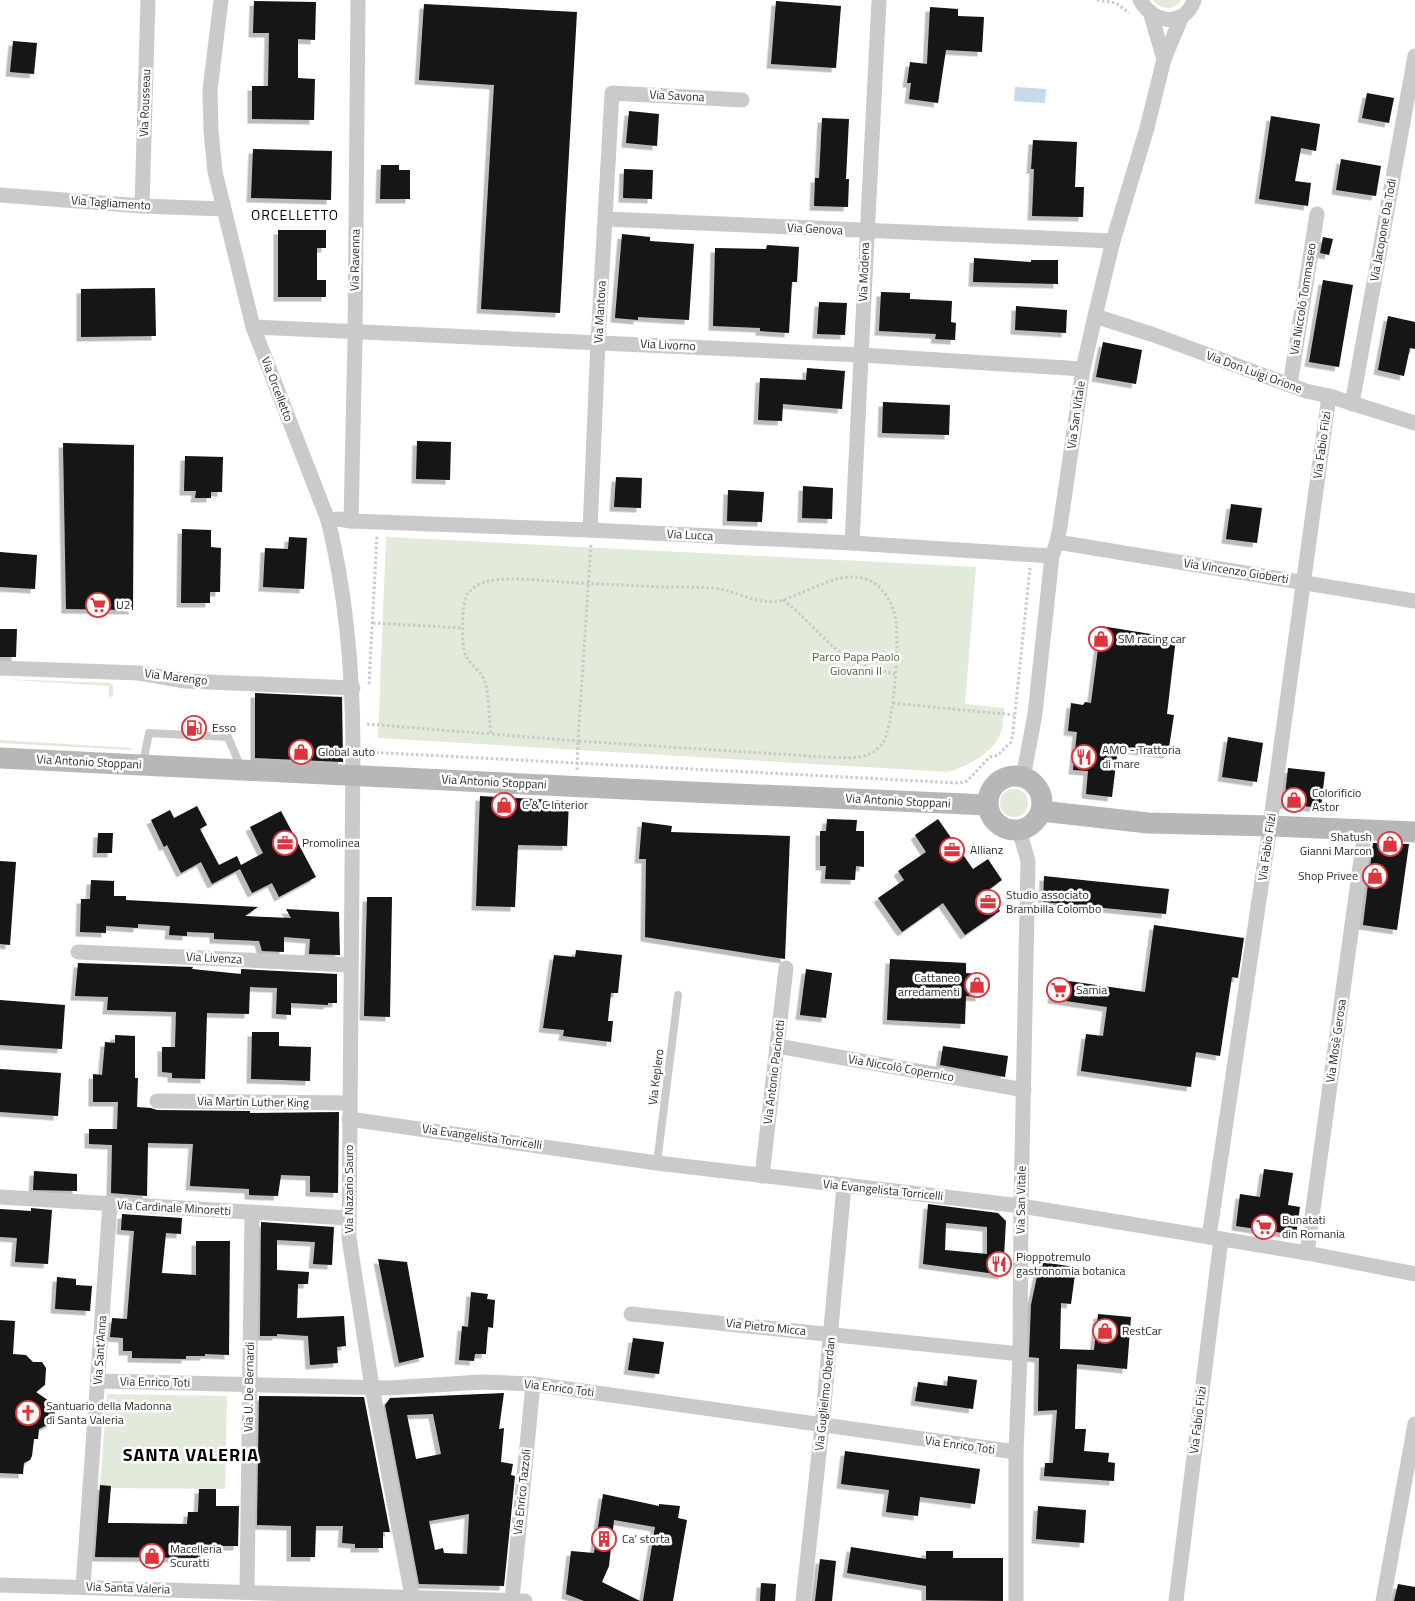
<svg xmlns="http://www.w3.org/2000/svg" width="1415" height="1601" viewBox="0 0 1415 1601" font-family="'Titillium Web',sans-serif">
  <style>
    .green { fill: #e2eada }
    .water { fill: #c7dae9 }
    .building { fill: #141414; fill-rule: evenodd; filter: url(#shadow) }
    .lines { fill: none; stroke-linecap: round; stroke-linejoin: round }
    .path { stroke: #cacaca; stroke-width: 3; stroke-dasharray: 2.5 2.5; stroke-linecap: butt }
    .lane { stroke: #cacaca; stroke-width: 8 }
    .street { stroke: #cacaca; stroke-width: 15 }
    .secondary { stroke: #b7b7b7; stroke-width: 21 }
    .labels { text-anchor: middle; stroke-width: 5; stroke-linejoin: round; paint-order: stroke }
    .street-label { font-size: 12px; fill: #2d2d2d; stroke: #fff }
    .poi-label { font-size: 12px; fill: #2d2d2d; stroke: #fff; text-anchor: start }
    .park-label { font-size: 12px; fill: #4e663c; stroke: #fff }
    .neighbourhood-label { font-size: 14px; letter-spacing: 1px; fill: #000; stroke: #fff }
    .district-label { font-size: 18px; font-weight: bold; letter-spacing: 1px; fill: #000; stroke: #fff }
  </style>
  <defs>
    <filter id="shadow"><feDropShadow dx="-4.5" dy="4.5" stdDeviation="0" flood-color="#0004"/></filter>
  </defs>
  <rect width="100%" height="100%" fill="#fff"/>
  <g class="green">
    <path d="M1153,0H1181C1173,11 1162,10 1153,0Z"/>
    <path d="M386,537L976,567L965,704L1004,708C1003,715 1004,725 1001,732C993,754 969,765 948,772L378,738Z"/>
    <path d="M0,679L110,683L113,685V696L109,697V686Z"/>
    <path d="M0,740L132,748L131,750L0,743Z"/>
    <circle cx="1014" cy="803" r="14"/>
    <path d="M107,1394L227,1396L225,1489L100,1488Z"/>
  </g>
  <path class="water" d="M1015,87L1046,89L1045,103L1014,101Z"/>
  <g class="building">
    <path d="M254,1L316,2L315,40L298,39V78L315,79L314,120L252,119V86H268L269,33H253Z"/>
    <path d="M776,1L841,6L836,68L771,64Z"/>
    <path d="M424,4L577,12L560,313L481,309L494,85L419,80Z"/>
    <path d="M930,7L958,9V16L984,17L982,52L946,50L938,103L909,99L911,83H907L910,62L927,64Z"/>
    <path d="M13,41L37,43L34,74L10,72Z"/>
    <path d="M1367,93L1394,98L1389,123L1362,118Z"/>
    <path d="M629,111L659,114L657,146L626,143Z"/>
    <path d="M1271,116L1320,124L1316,151L1301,148L1295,181L1311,183L1308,206L1259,199Z"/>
    <path d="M822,118L849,119L846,179H849L848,207L814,206L815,178H819Z"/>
    <path d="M1033,140L1077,142L1075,187H1084L1083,217L1032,216L1034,169H1031Z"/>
    <path d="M253,149L332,151L331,200L251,198Z"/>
    <path d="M1341,159L1381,166L1376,196L1336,190Z"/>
    <path d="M381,165H399V170H410V199H380Z"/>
    <path d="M624,169L653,170L652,199L623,198Z"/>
    <path d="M278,230H326V248H317V280H326V297H278Z"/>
    <path d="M622,234L650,237V241L694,244L689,320L638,317V320L615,318Z"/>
    <path d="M1323,237L1333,239L1329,255L1320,253Z"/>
    <path d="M767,245L799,247L797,282H792L789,333L760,331V328L713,326L715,248L766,249Z"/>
    <path d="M974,258L1031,262V260H1058V284L973,282Z"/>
    <path d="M1323,280L1353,285L1339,367L1309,362Z"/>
    <path d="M155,288L156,336L81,337V289Z"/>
    <path d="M881,292L910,293V299L952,301L951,322L956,323L955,340L935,339L936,334L879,331Z"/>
    <path d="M819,302L847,303L845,335L817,334Z"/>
    <path d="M1016,306L1067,310L1066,333L1015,330Z"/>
    <path d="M1388,316L1415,322V349L1410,348L1404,376L1378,370Z"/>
    <path d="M1103,342L1142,350L1136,384L1096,377Z"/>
    <path d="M807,368L845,371L842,409L783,404L782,421L758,420L760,378L806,380Z"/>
    <path d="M883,402L950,405L949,435L882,433Z"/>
    <path d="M417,441L451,442L450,480L416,479Z"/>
    <path d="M63,443L134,445L133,610L66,609Z"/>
    <path d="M185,456L223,457L222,492H211V498H195L196,491H184Z"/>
    <path d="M616,477L642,478L641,508L614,507Z"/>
    <path d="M803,486L833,488L832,519L802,518Z"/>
    <path d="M728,490L764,492L762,522L727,521Z"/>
    <path d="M1231,504L1262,508L1257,543L1226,539Z"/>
    <path d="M182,529L211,530V547L221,548L220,592H210V603H181Z"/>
    <path d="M289,537L307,538L304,589L263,587L265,548L288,549Z"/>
    <path d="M0,552L37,555L35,589L0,587Z"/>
    <path d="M1101,626L1176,638L1167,714L1174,715L1168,754L1118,748L1112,797L1086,794L1088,771L1073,770L1077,732L1068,731L1071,703L1083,705L1085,702L1091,703Z"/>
    <path d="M0,629H17L16,657H0Z"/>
    <path d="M255,693L342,697L343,762L255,758Z"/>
    <path d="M1228,737L1263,743L1257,782L1222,777Z"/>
    <path d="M1288,768L1325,772L1321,808L1284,804Z"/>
    <path d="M480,796L569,801L567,846L518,845L515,907L476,906Z"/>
    <path d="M197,806L207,825L200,829L219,865L237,856L241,865L263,853L250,827L281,811L316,877L279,897L272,883L252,893L240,869L212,884L201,862L181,873L167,845L164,847L151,820L170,810L174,818Z"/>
    <path d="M827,819L857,820L856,831H864V867L856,866L855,880L825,879L826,866H820V831H826Z"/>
    <path d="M938,819L973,869L988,859L1002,880L987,891L1000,911L965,935L943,903L902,932L878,898L904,880L898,871L926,852L915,835Z"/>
    <path d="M642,822L672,826L671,832L790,836L785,959L645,937L646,859H639Z"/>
    <path d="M98,833H113L112,853H97Z"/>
    <path d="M1373,843L1409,844L1397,930L1363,925Z"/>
    <path d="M0,861L16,862L10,945L0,944Z"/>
    <path d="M1044,876L1169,889L1166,914L1043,902Z"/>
    <path d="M91,880L114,881V896H126V900L258,907L245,916L291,918L286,909L339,912L340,955L309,954L310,939L284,937V952L262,951L259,941L214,939V933L187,932V936L169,935L170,926L138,924V928L106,926V933L80,932L81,899H90Z"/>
    <path d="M367,897H392L390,1017L364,1016Z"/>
    <path d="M1154,925L1244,938L1238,978L1232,977L1220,1056L1196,1052L1191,1087L1081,1071L1086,1034L1103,1036L1107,1007L1052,999L1055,979L1145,992Z"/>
    <path d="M576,950L622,955L618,993H611L608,1021H613L611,1042L563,1036L564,1030L543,1028L554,955L575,957Z"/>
    <path d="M890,959L966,963V973L981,974L980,997L966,996L965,1024L887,1020Z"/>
    <path d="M78,963L193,967L192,969L241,974V969L337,974V1003H328V1005L291,1003V1015L276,1014L277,988L250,987L249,1014L207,1013L205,1079L172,1078V1073L162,1072V1047H175L176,1012L107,1010L108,997L75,996Z"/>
    <path d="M806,969L832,973L826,1018L800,1015Z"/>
    <path d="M0,1000L65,1005L62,1049L0,1045Z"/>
    <path d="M252,1032H279V1046L311,1047L310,1081L251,1079Z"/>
    <path d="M115,1035L135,1036V1078H138L137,1107L151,1108L157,1110L250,1111V1113L339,1112L338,1193L310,1192V1176L281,1175L278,1196L249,1195V1189L190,1186L193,1144L148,1143L147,1196L111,1193L112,1145L89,1144V1129H117L118,1102H93V1074L102,1075L105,1042L115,1043Z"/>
    <path d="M943,1046L1008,1056L1005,1077L940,1065Z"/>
    <path d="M0,1069L61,1073L58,1116L0,1112Z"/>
    <path d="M1264,1169L1293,1173L1288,1205L1300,1207L1296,1235L1236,1226L1240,1194L1260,1197Z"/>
    <path d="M34,1171L77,1174V1191L33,1190Z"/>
    <path d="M928,1204L998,1213L1006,1221L1003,1275L923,1264ZM946,1223L987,1227V1254L945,1250Z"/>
    <path d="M31,1208L52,1210L48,1264L15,1262L17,1238L0,1237V1209L31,1211Z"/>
    <path d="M122,1214L182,1218L181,1234L166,1233L162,1273L196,1275V1241H230L229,1355L205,1354V1356H186V1359L132,1358V1351H123V1338L110,1337L112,1318L127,1319L134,1231L121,1230Z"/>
    <path d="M261,1222L334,1227L332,1265L313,1264L315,1242L277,1240V1270L309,1272L308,1284H298L297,1318L344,1316L346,1346L337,1347L338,1363L310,1365L308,1336L277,1334V1336H260Z"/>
    <path d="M378,1259L407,1262L424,1357L399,1363Z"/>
    <path d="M1040,1262L1076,1267L1071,1304L1061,1303L1060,1349L1094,1350L1098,1314L1131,1317L1127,1369L1077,1364L1075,1429H1086L1084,1451L1109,1453L1108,1462L1115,1463L1114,1481L1044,1476L1045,1463H1053L1057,1410L1038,1411L1039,1358L1029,1357L1031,1305Z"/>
    <path d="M57,1277L76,1279V1285L92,1286L90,1311L55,1309Z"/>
    <path d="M471,1292L488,1294L487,1299L495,1300L493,1328L488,1327L486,1354H475L474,1361L459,1360L462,1326L468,1327Z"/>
    <path d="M0,1320L15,1321L13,1354L26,1355L33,1362H42L46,1368L45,1385L36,1392L52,1403L55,1410V1417L51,1423L39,1429L38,1439H34L32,1456L30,1460L24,1463L23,1474L0,1473Z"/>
    <path d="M633,1338L664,1342L659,1374L628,1370Z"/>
    <path d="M948,1376L977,1380L973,1409L915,1401L918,1382L947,1386Z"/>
    <path d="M504,1393L499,1429L504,1428L501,1462L513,1464L511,1475L515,1476L504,1586L419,1584L385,1405L390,1398ZM433,1414L441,1454L416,1459L407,1415ZM469,1514L467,1554L444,1553L443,1548L435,1550L429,1521Z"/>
    <path d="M259,1396L364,1397L390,1532H383V1548H355V1544L342,1543L343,1526H316L315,1557H291V1526L257,1525Z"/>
    <path d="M845,1451L980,1469L975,1504L920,1497L918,1516L886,1512L889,1490L841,1484Z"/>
    <path d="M100,1485L111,1486L108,1523H124L187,1524L188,1512H198L199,1489H216V1506H239L238,1546H201L200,1558L95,1557Z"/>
    <path d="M603,1494L659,1506V1504L680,1506L678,1518L687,1520L673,1601H643L655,1527L614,1520L609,1566L602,1582L640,1601H584L566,1594L571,1551L594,1553Z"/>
    <path d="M1038,1506L1086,1510L1084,1543L1036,1539Z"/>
    <path d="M851,1547L926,1559V1551H953V1558H1003V1601L926,1600V1586L847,1573Z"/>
    <path d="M820,1559L836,1561L832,1601H815Z"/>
    <path d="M761,1583L776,1584L775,1601H760Z"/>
    <path d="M1398,1584L1415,1587V1601H1394Z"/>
  </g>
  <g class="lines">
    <g class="path">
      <path d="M1097,0L1116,3L1129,13"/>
      <path d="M783,600C811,620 829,651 861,665C872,669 884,671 895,674"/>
      <path d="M373,623L463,628"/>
      <path d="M369,684L377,536"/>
      <path d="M893,703L1014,715"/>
      <path d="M367,724L491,734"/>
      <path d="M366,752L959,783L967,781L985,762L990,757L998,755L1011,742L1013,732L1030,568"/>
      <path d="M577,770L578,741L824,757C839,757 861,761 875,751C877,749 881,745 883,743C894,725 900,637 895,616C892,603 885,591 874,583C847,565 809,592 783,600C758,607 737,590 713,588C696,587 678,587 661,587C627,585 594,584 561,582C541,580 508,577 488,581C481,583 473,587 468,593C461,603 461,646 466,656C471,666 482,672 485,682C489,693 489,720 491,734L578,741L591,543"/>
    </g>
    <g class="lane">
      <path d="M143,763L149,733L228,737L241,768"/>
      <path d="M657,1163L678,995"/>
    </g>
    <g class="street">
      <path d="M221,0L210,90L211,131L215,172L253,327L328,520C347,597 353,673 353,752L349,1238L372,1387L413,1601"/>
      <path d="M1140,0C1153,24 1185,28 1194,0"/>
      <path d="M1151,15L1164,59"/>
      <path d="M0,195L142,206L223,209"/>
      <path d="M142,206L148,0"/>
      <path d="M606,219L1113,241"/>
      <path d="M1095,316L1154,335L1306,391L1329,396L1415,423"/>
      <path d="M253,327L861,355L1083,369"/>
      <path d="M1290,385L1317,214"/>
      <path d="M1352,404L1415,56"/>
      <path d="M328,520L339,519L351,521L590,530L852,543L1052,556"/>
      <path d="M351,521L355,340L358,0"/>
      <path d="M590,530L598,342L612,93L742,100"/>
      <path d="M1057,542L1415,601"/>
      <path d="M852,543C861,362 869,181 879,0"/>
      <path d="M0,668L139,673L185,681L353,688"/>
      <path d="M1023,778L1035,714L1052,556L1057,542L1060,527L1083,369L1095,316L1113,241L1147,128L1164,59L1182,16"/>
      <path d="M78,952L350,965"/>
      <path d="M777,1046L1024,1090"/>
      <path d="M157,1101L349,1103"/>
      <path d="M349,1119L657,1163L1021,1206L1307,1253L1415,1274"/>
      <path d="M762,1176L786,968"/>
      <path d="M0,1197L348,1218"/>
      <path d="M1209,1237L1270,826L1329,396"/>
      <path d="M1307,1253L1365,830"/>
      <path d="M631,1314L1020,1354"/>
      <path d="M98,1381L389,1388L481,1382L533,1384L1016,1452"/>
      <path d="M0,1585L525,1601"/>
      <path d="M83,1587L110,1204"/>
      <path d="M247,1591L252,1212"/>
      <path d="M512,1600L533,1384"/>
      <path d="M803,1601L822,1426L844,1186"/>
      <path d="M1016,1601V1452L1020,1354L1021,1206L1028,861L1019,830"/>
      <path d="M1176,1601L1221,1239"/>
      <path d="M1383,1601L1415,1424"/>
    </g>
    <g class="secondary">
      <path d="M0,758L646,790L988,805"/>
      <circle cx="1015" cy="803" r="27"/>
      <path d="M1041,811L1148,823L1270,826L1415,832"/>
    </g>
  </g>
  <defs>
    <symbol id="supermarket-ring" viewBox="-11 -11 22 22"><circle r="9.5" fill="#fff" stroke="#dd353b" stroke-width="1.5"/><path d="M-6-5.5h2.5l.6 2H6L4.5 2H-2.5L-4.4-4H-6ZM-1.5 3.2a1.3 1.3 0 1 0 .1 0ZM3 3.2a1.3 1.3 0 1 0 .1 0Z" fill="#dd353b"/></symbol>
    <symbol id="shop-ring" viewBox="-11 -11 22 22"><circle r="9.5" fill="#fff" stroke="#dd353b" stroke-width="1.5"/><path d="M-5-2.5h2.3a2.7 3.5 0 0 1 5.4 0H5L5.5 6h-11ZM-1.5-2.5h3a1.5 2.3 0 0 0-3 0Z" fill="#dd353b"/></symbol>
    <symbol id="fuel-ring" viewBox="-11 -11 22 22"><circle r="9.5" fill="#fff" stroke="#dd353b" stroke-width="1.5"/><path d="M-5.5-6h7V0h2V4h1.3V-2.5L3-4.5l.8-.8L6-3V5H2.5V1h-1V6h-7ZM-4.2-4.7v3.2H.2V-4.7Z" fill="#dd353b"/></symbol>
    <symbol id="restaurant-ring" viewBox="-11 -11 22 22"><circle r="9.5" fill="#fff" stroke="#dd353b" stroke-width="1.5"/><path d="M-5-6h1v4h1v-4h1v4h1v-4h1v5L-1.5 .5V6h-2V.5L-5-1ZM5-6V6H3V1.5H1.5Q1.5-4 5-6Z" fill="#dd353b"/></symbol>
    <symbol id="office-ring" viewBox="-11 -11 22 22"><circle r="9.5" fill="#fff" stroke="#dd353b" stroke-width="1.5"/><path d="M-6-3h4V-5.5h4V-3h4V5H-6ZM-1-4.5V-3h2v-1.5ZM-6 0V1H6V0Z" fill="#dd353b"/></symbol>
    <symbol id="church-ring" viewBox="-11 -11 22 22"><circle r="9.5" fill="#fff" stroke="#dd353b" stroke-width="1.5"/><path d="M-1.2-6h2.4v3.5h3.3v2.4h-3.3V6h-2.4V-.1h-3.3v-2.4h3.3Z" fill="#dd353b"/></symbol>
    <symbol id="building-ring" viewBox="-11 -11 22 22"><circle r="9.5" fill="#fff" stroke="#dd353b" stroke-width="1.5"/><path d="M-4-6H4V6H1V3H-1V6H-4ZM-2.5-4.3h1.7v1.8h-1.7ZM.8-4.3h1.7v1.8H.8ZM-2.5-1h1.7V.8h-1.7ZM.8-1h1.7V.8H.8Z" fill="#dd353b"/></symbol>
  </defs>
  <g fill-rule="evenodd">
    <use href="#supermarket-ring" x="84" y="591" width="28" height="28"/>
    <use href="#shop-ring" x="1087" y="625" width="28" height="28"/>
    <use href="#fuel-ring" x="180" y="714" width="28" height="28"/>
    <use href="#shop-ring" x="287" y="738" width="28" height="28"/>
    <use href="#restaurant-ring" x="1070" y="743" width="28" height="28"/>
    <use href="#shop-ring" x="1280" y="786" width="28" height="28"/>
    <use href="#shop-ring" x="490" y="791" width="28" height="28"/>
    <use href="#office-ring" x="271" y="829" width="28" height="28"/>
    <use href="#shop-ring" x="1376" y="830" width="28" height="28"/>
    <use href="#office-ring" x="938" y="836" width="28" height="28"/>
    <use href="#shop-ring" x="1361" y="862" width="28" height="28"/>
    <use href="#office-ring" x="974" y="888" width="28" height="28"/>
    <use href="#shop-ring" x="963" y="971" width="28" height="28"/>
    <use href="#supermarket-ring" x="1045" y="976" width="28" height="28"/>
    <use href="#supermarket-ring" x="1250" y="1213" width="28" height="28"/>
    <use href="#restaurant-ring" x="985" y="1250" width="28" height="28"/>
    <use href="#shop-ring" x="1091" y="1317" width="28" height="28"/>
    <use href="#church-ring" x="14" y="1399" width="28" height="28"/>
    <use href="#building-ring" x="590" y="1525" width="28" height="28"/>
    <use href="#shop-ring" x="138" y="1542" width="28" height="28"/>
  </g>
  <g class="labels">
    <g class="street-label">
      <text transform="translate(677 96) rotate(3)" y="4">Via Savona</text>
      <text transform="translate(145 103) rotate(-88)" y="4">Via Rousseau</text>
      <text transform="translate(111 203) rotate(4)" y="4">Via Tagliamento</text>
      <text transform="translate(815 229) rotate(3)" y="4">Via Genova</text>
      <text transform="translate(1383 230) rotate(-80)" y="4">Via Jacopone Da Todi</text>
      <text transform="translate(355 260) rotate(-89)" y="4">Via Ravenna</text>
      <text transform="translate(864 272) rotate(-88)" y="4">Via Modena</text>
      <text transform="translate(1303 299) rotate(-81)" y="4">Via Niccolò Tommaseo</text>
      <text transform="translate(600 312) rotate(-87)" y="4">Via Mantova</text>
      <text transform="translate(668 345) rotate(3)" y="4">Via Livorno</text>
      <text transform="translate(1254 372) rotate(20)" y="4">Via Don Luigi Orione</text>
      <text transform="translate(277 389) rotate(69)" y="4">Via Orcelletto</text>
      <text transform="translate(1076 415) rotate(-82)" y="4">Via San Vitale</text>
      <text transform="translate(1322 445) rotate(-82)" y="4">Via Fabio Filzi</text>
      <text transform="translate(690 535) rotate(3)" y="4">Via Lucca</text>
      <text transform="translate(1236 571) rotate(9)" y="4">Via Vincenzo Gioberti</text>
      <text transform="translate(176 677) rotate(7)" y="4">Via Marengo</text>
      <text transform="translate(89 762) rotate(3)" y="4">Via Antonio Stoppani</text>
      <text transform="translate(494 782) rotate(3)" y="4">Via Antonio Stoppani</text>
      <text transform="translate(898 801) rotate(3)" y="4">Via Antonio Stoppani</text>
      <text transform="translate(1267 847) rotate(-82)" y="4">Via Fabio Filzi</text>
      <text transform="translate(214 958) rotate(3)" y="4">Via Livenza</text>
      <text transform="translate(1336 1041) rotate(-82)" y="4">Via Mosè Gerosa</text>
      <text transform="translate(901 1068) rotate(10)" y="4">Via Niccolò Copernico</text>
      <text transform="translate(774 1072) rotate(-83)" y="4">Via Antonio Pacinotti</text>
      <text transform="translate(656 1077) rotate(-83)" y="4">Via Keplero</text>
      <text transform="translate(253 1102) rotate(1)" y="4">Via Martin Luther King</text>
      <text transform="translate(482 1137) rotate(8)" y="4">Via Evangelista Torricelli</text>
      <text transform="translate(349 1189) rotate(-90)" y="4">Via Nazario Sauro</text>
      <text transform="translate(883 1190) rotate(6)" y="4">Via Evangelista Torricelli</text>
      <text transform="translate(1021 1200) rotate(-89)" y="4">Via San Vitale</text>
      <text transform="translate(174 1208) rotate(3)" y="4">Via Cardinale Minoretti</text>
      <text transform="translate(766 1327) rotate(6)" y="4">Via Pietro Micca</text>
      <text transform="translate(100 1350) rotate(-86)" y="4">Via Sant'Anna</text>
      <text transform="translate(155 1382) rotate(1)" y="4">Via Enrico Toti</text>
      <text transform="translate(249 1387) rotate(-89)" y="4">Via U. De Bernardi</text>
      <text transform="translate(559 1388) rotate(7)" y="4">Via Enrico Toti</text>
      <text transform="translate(825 1394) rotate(-84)" y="4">Via Guglielmo Oberdan</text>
      <text transform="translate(1198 1420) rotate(-83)" y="4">Via Fabio Filzi</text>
      <text transform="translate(960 1445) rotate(8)" y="4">Via Enrico Toti</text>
      <text transform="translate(522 1492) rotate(-84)" y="4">Via Enrico Tazzoli</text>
      <text transform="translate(128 1588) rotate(2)" y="4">Via Santa Valeria</text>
    </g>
    <g class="poi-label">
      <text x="116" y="609">U2</text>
      <text x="1118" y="643">SM racing car</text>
      <text x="212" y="732">Esso</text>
      <text x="1102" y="754">AMO - Trattoria<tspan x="1102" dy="14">di mare</tspan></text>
      <text x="318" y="756">Global auto</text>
      <text x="1312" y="797">Colorificio<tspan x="1312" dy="14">Astor</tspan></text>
      <text x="522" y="809">C &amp; C Interior</text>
      <text x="1372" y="841" text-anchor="end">Shatush<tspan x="1372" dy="14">Gianni Marcon</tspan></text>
      <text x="302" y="847">Promolinea</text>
      <text x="970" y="854">Allianz</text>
      <text x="1358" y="880" text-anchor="end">Shop Privee</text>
      <text x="1006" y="899">Studio associato<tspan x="1006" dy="14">Brambilla Colombo</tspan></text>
      <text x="960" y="982" text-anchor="end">Cattaneo<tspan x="960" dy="14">arredamenti</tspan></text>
      <text x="1076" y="994">Samia</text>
      <text x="1282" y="1224">Bunatati<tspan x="1282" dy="14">din Romania</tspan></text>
      <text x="1016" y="1261">Pioppotremulo<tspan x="1016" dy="14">gastronomia botanica</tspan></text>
      <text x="1122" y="1335">RestCar</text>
      <text x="46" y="1410">Santuario della Madonna<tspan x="46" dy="14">di Santa Valeria</tspan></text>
      <text x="622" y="1543">Ca' storta</text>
      <text x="170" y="1553">Macelleria<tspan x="170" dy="14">Scuratti</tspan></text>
    </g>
    <g class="park-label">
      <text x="856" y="661">Parco Papa Paolo<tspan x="856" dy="14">Giovanni II</tspan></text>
    </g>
    <g class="neighbourhood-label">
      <text x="295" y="220">ORCELLETTO</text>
    </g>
    <g class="district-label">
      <text x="191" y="1461">SANTA VALERIA</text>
    </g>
  </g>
</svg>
